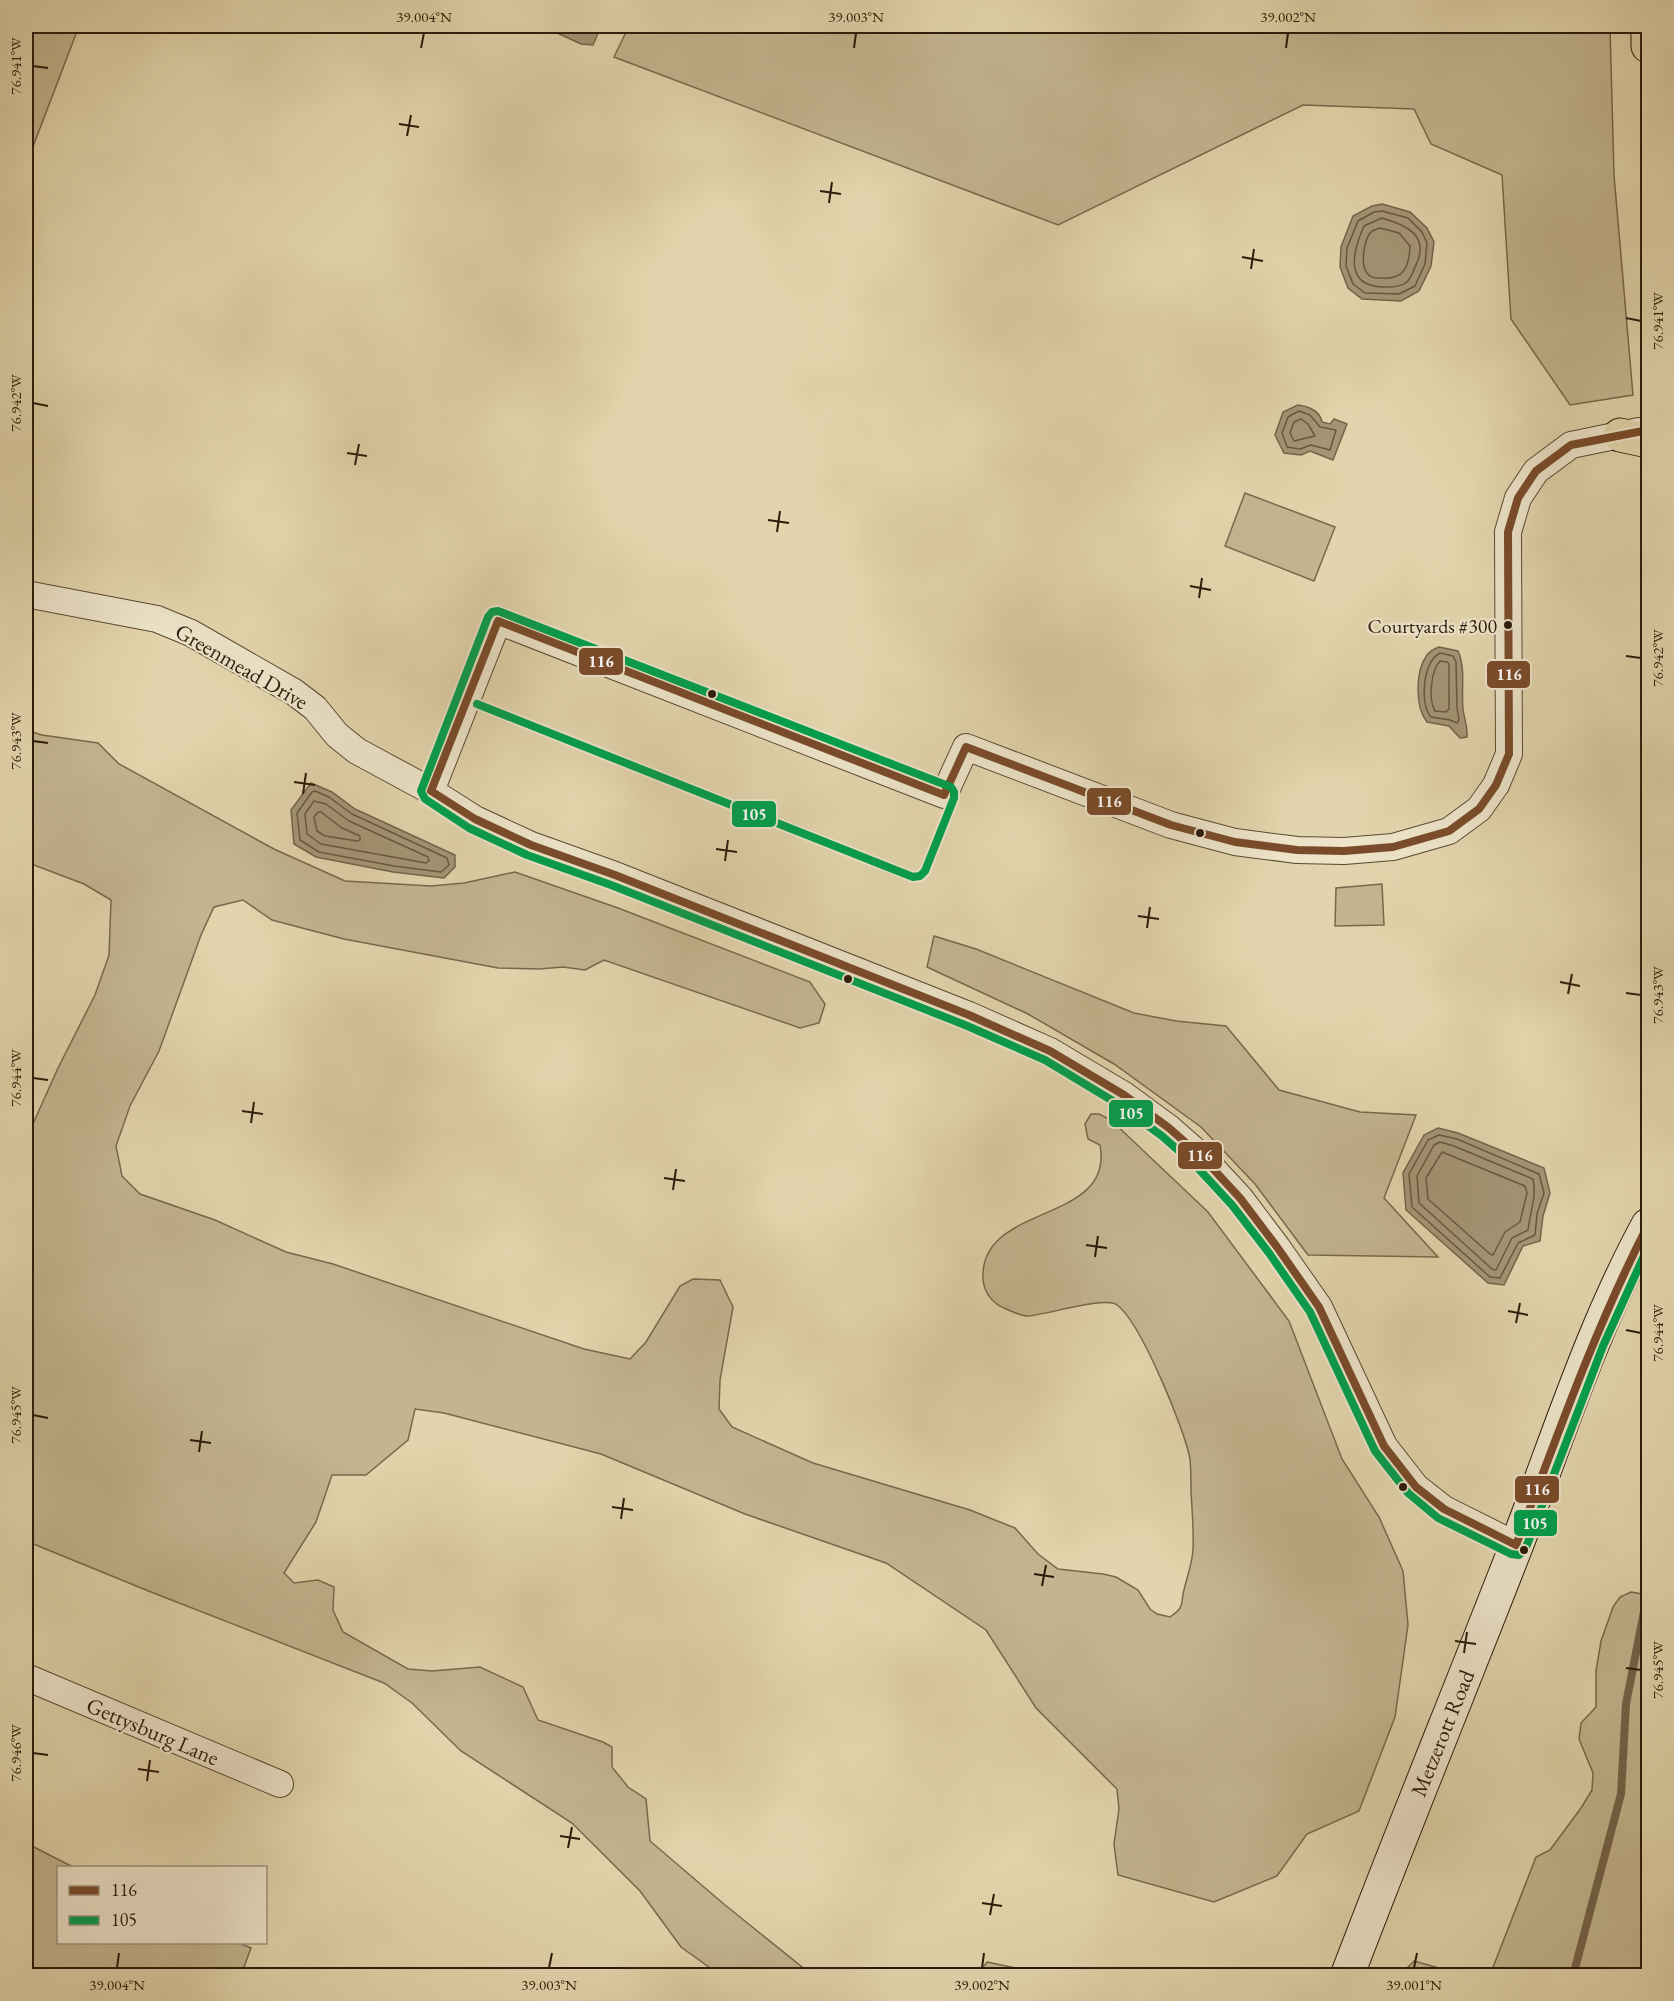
<svg xmlns="http://www.w3.org/2000/svg" width="1674" height="2001" viewBox="0 0 1674 2001" font-family="'EB Garamond',serif">
  <style>
    .green { fill: #c3b590; stroke: #78684d; stroke-width: 1.5 }
    .water { fill: #a49575; stroke: #74644a; stroke-width: 1.5 }
    .lines { fill: none; stroke-linecap: round; stroke-linejoin: round }
    .shore { stroke: #685840; stroke-width: 1.5 }
    .stream { stroke: #74644a; stroke-width: 8 }
    .street-casing { stroke: #5a4932; stroke-width: 28 }
    .secondary-casing { stroke: #2c1b0a; stroke-width: 35 }
    .primary-casing { stroke: #2c1b0a; stroke-width: 35 }
    .street { stroke: #ece3c9; stroke-width: 26 }
    .secondary { stroke: #ece3c9; stroke-width: 33 }
    .primary { stroke: #e2d4ac; stroke-width: 33 }
    .bus-1-casing { stroke: #ece3c9; stroke-width: 12 }
    .bus-2-casing { stroke: #ece3c9; stroke-width: 12 }
    .bus-1 { stroke: #7a4b2a; stroke-width: 8 }
    .bus-2 { stroke: #029f4d; stroke-width: 8 }
    .ticks { fill: none; stroke: #2c1b0a; stroke-width: 2 }
    .bus-dot { fill: #2c1b0a; stroke: #ece3c9; stroke-width: 2 }
    .labels { text-anchor: middle; stroke-width: 4.5; stroke-linejoin: round; paint-order: stroke }
    .bus-label { font-size: 20px; fill: #2c1b0a; stroke: #ece3c9; text-anchor: end }
    .street-label { font-size: 22px; fill: #2c1b0a; stroke: #ece3c9 }
    .line-badge { stroke: #ece3c9; stroke-width: 2 }
    .badge-label { font-size: 16px; text-anchor: middle; font-weight: bold; fill: #fff }
    .neatline { fill: none; stroke: #2c1b0a; stroke-width: 2 }
    .ticks-label { font-size: 15px; text-anchor: middle; fill: #2c1b0a }
  </style>
  <rect width="100%" height="100%" fill="#e2d4ac"/>
  <filter id="stains"><feTurbulence type="fractalNoise" baseFrequency=".00333" numOctaves="4"/><feColorMatrix values="0 0 0 0 .2 0 0 0 0 .09 0 0 0 0 .02 0 0 0 .5 -.17"/></filter>
  <radialGradient id="worn" r=".72"><stop offset=".6" stop-color="#630" stop-opacity="0"/><stop offset="1" stop-color="#630" stop-opacity=".3"/></radialGradient>
  <g class="green">
    <path d="M26,26H79L26,165Z"/>
    <path d="M629,26H1610L1614,175L1633,395L1570,405L1511,319L1502,175L1431,144L1414,109L1303,105L1058,225L614,57Z"/>
    <path d="M1245,493L1335,527L1314,581L1225,546Z"/>
    <path d="M26,730L42,735L98,743L119,764L274,849L345,881L431,886L464,883L515,872L618,908L810,982L825,1004L819,1023L800,1028L604,960L585,970L563,967L539,969L498,968L344,939L272,920L243,900L214,907L201,935L159,1051L130,1106L116,1146L122,1176L140,1194L215,1220L286,1252L333,1264L584,1349L630,1359L646,1342L680,1286L693,1279L720,1280L733,1307L720,1380L719,1409L732,1427L813,1463L970,1510L1015,1528L1038,1554L1058,1569L1103,1574L1116,1577L1138,1590L1150,1609L1157,1614L1170,1617C1173,1615 1178,1611 1180,1608C1183,1603 1182,1595 1184,1590C1187,1577 1192,1564 1193,1550C1194,1531 1192,1511 1191,1491C1191,1481 1191,1470 1190,1459C1185,1430 1140,1321 1117,1305C1105,1296 1046,1315 1028,1316C1021,1316 1013,1312 1006,1309C993,1304 984,1293 983,1279C979,1202 1115,1225 1100,1145L1088,1139L1085,1124L1091,1114H1099L1111,1120L1208,1212L1289,1321L1342,1459L1379,1517L1403,1571L1408,1625L1395,1717L1359,1811L1307,1834L1277,1876L1214,1902L1118,1875L1114,1844L1119,1809L1117,1789L1036,1708L986,1630L886,1563L745,1514L601,1454L444,1413L415,1409L408,1440L366,1475H332L316,1522L284,1573L294,1583L318,1580L334,1587L333,1610L343,1632L408,1669L432,1671L480,1667L523,1687L538,1720L603,1742L612,1747V1767L628,1787L646,1799L650,1841L725,1905L812,1975H720L681,1947L640,1891L572,1823L461,1751L412,1703L384,1683L151,1592L26,1541V1123L32,1126L58,1068L95,995L109,955L111,900L84,884L26,862Z"/>
    <path d="M1382,884L1384,925L1335,926L1336,888Z"/>
    <path d="M934,936L976,949L1134,1013L1176,1021L1226,1026L1279,1090L1360,1112L1416,1115L1384,1198L1438,1257L1308,1255L1255,1184L1201,1127L1114,1064L1028,1014L927,967Z"/>
    <path d="M1631,1592L1648,1595V1975H1490L1536,1857L1550,1850L1581,1808L1592,1790L1593,1773L1579,1739L1581,1723L1596,1707V1671L1601,1641L1613,1607L1620,1597Z"/>
    <path d="M26,1843L73,1867L58,1868V1942L239,1943L251,1948L241,1975H26Z"/>
    <path d="M1414,1961L1464,1975H1400Z"/>
    <path d="M987,1962L1030,1971L1041,1975H977Z"/>
  </g>
  <g class="water">
    <path d="M542,26H601L593,45L581,44Z"/>
    <path d="M1382,204L1410,212L1427,228L1434,242L1431,266L1419,291L1401,301L1362,299L1348,288L1340,267L1341,247L1353,216L1372,206Z"/>
    <path d="M1298,405C1308,406 1320,411 1322,422L1330,424L1334,419L1347,424L1333,460L1310,451L1301,455L1284,453L1275,435L1283,412Z"/>
    <path d="M1439,647L1458,651C1466,669 1461,690 1463,709C1464,719 1468,726 1467,737L1460,738L1449,726L1427,722C1415,707 1415,671 1427,655C1430,651 1434,649 1439,647Z"/>
    <path d="M311,783L332,792L355,809L455,855V867L444,878L393,872L316,857L294,844L291,810Z"/>
    <path d="M1438,1128L1458,1133L1544,1168L1550,1193L1543,1216L1540,1241L1523,1246L1504,1285L1488,1283L1406,1210L1403,1173L1424,1135Z"/>
  </g>
  <g class="lines">
    <g class="shore">
      <path d="M1382,211L1408,218L1422,232L1427,243L1425,264L1415,286L1399,294L1365,293L1353,284L1346,266L1347,248L1358,221L1374,212Z"/>
      <path d="M1382,218C1406,225 1430,235 1416,265C1414,270 1411,278 1407,282C1401,287 1393,287 1385,287C1344,287 1352,253 1364,226Z"/>
      <path d="M1380,228L1399,233L1410,246C1409,268 1404,280 1380,278C1375,278 1370,278 1367,273C1360,264 1364,240 1371,232C1373,230 1377,229 1380,228Z"/>
      <path d="M1299,411L1310,415L1320,427L1336,430L1330,450L1311,445L1300,449L1287,447L1282,433L1288,417Z"/>
      <path d="M1301,419L1308,424L1315,436L1294,441L1290,433L1294,422Z"/>
      <path d="M1440,653L1453,656L1456,662L1457,708L1459,720L1457,723L1450,720L1431,717C1419,704 1423,661 1440,653Z"/>
      <path d="M1440,661L1447,662L1449,664V709L1446,712L1435,711C1428,699 1431,671 1440,661Z"/>
      <path d="M315,791L329,797L352,814L447,858L449,865L441,872L394,866L319,852L300,840L297,813L312,792Z"/>
      <path d="M314,801L326,804L349,821L428,857L429,861L426,863L321,844L307,834L305,814Z"/>
      <path d="M318,812H321L342,828L360,836V840L357,841L325,836L317,831L314,817Z"/>
      <path d="M1439,1135L1457,1139L1539,1174L1544,1193L1537,1214L1535,1235L1518,1243L1500,1278L1490,1277L1412,1207L1409,1174L1428,1140Z"/>
      <path d="M1440,1142L1454,1146L1533,1179C1537,1196 1530,1212 1528,1230L1512,1238L1496,1270L1492,1269L1419,1203L1417,1176L1434,1145Z"/>
      <path d="M1442,1152L1525,1186L1527,1193L1520,1222L1505,1232L1493,1255L1490,1254L1428,1199L1426,1178Z"/>
    </g>
    <path class="stream" d="M1573,1976L1621,1794L1626,1704L1648,1591"/>
    <defs>
      <g id="street">
        <path d="M26,594L157,619L191,633L294,692L315,708L337,735L357,751L431,791L475,819L531,845L615,875L969,1015L1050,1051L1124,1095L1169,1128L1203,1158L1240,1198L1277,1247L1319,1307L1384,1446L1416,1487L1444,1509L1516,1545"/>
        <path d="M431,791L498,621L944,795L966,747L1171,825L1235,842L1297,850L1344,851L1393,847L1449,831L1479,809L1496,785L1509,754L1508,532L1518,498L1536,471L1571,445L1639,431"/>
        <path d="M26,1677L280,1784"/>
      </g>
      <path id="secondary" d="M1347,1976C1402,1831 1461,1688 1517,1544C1558,1437 1593,1326 1648,1225"/>
      <g id="primary">
        <path d="M1648,26V46"/>
        <path d="M1620,435L1648,441"/>
      </g>
    </defs>
    <use href="#street" class="street-casing"/>
    <use href="#secondary" class="secondary-casing"/>
    <use href="#primary" class="primary-casing"/>
    <use href="#street" class="street"/>
    <use href="#secondary" class="secondary"/>
    <use href="#primary" class="primary"/>
    <defs>
      <path id="bus-1" d="M1648,430L1571,445L1536,471L1518,498L1508,532L1509,754L1496,785L1479,809L1449,831L1393,847L1344,851L1297,850L1235,842L1171,825L966,747L944,795L498,621L431,791L475,819L531,845L615,875L969,1015L1050,1051L1124,1095L1169,1128L1203,1158L1240,1198L1277,1247L1319,1307L1384,1446L1416,1487L1444,1509L1516,1545C1557,1437 1595,1328 1648,1225"/>
      <path id="bus-2" d="M477,704L913,877L920,876L925,871L954,798V792L951,787L498,611L492,612L488,617L421,791L425,799L469,828L527,855L611,885L965,1025L1045,1060L1118,1104L1162,1136L1196,1166L1232,1205L1269,1253L1310,1312L1375,1451L1408,1493L1438,1518L1511,1554L1519,1555L1525,1550L1603,1346L1648,1247"/>
    </defs>
    <use href="#bus-1" class="bus-1-casing"/>
    <use href="#bus-2" class="bus-2-casing"/>
    <use href="#bus-1" class="bus-1"/>
    <use href="#bus-2" class="bus-2"/>
  </g>
  <path class="ticks" d="M421,48L424,33M854,48L856,33M1286,48L1288,33M33,66L48,68M399,124L419,127M407,136L411,115M820,191L841,194M829,203L832,182M1242,257L1263,261M1251,269L1254,249M1626,318L1641,321M33,403L48,406M347,453L367,456M355,465L359,444M768,520L789,523M777,532L780,511M1190,586L1211,590M1199,598L1202,578M1626,656L1641,658M33,741L48,743M294,782L315,785M303,794L306,773M716,849L737,852M725,861L728,840M1138,916L1159,919M1147,928L1150,907M1560,982L1580,986M1626,993L1641,995M1568,994L1572,974M33,1078L48,1080M242,1111L263,1114M251,1123L254,1102M664,1178L685,1181M673,1190L676,1169M1086,1245L1107,1248M1095,1257L1098,1236M1508,1311L1528,1315M1516,1323L1520,1303M1626,1330L1641,1333M33,1415L48,1418M190,1440L211,1443M199,1452L202,1431M612,1507L633,1510M621,1519L624,1498M1034,1574L1054,1577M1042,1586L1046,1565M1455,1641L1476,1644M1464,1653L1467,1632M1626,1668L1641,1670M33,1753L48,1755M138,1769L159,1772M147,1781L150,1760M560,1836L580,1839M568,1848L572,1827M982,1903L1002,1906M990,1915L994,1894M117,1968L119,1953M549,1968L552,1953M982,1968L984,1953M1414,1968L1417,1953"/>
  <g class="bus-dot">
    <circle cx="1508" cy="625" r="5"/>
    <circle cx="712" cy="694" r="5"/>
    <circle cx="1200" cy="833" r="5"/>
    <circle cx="848" cy="979" r="5"/>
    <circle cx="1403" cy="1487" r="5"/>
    <circle cx="1524" cy="1550" r="5"/>
  </g>
  <g class="labels">
    <g class="bus-label">
      <text x="1497" y="633">Courtyards #300</text>
    </g>
    <g class="street-label">
      <text transform="translate(242 666) rotate(30)" y="8">Greenmead Drive</text>
      <text transform="translate(153 1731) rotate(23)" y="8">Gettysburg Lane</text>
      <text transform="translate(1442 1733) rotate(-68)" y="8">Metzerott Road</text>
    </g>
  </g>
  <g class="line-badge">
    <rect x="578" y="647" width="46" height="29" rx="6" fill="#7a4b2a"/>
    <rect x="1486" y="660" width="45" height="29" rx="6" fill="#7a4b2a"/>
    <rect x="1086" y="787" width="46" height="29" rx="6" fill="#7a4b2a"/>
    <rect x="731" y="800" width="46" height="28" rx="6" fill="#029f4d"/>
    <rect x="1108" y="1099" width="46" height="29" rx="6" fill="#029f4d"/>
    <rect x="1177" y="1141" width="46" height="29" rx="6" fill="#7a4b2a"/>
    <rect x="1514" y="1475" width="46" height="29" rx="6" fill="#7a4b2a"/>
    <rect x="1513" y="1509" width="45" height="28" rx="6" fill="#029f4d"/>
  </g>
  <g class="badge-label">
    <text x="601" y="667">116</text>
    <text x="1509" y="680">116</text>
    <text x="1109" y="807">116</text>
    <text x="754" y="820">105</text>
    <text x="1131" y="1119">105</text>
    <text x="1200" y="1161">116</text>
    <text x="1537" y="1495">116</text>
    <text x="1535" y="1529">105</text>
  </g>
  <rect width="1674" height="2001" fill="none" stroke="#e2d4ac" stroke-width="66"/>
  <rect x="57" y="1866" width="210" height="78" fill="#ece3c9" stroke="#9f937d" stroke-width="1.5"/>
  <rect x="69" y="1886" width="30" height="9" fill="#7a4b2a" stroke="#9f937d" stroke-width="1.5"/>
  <text x="111" y="1896" font-size="18" fill="#2c1b0a">116</text>
  <rect x="69" y="1916" width="30" height="9" fill="#029f4d" stroke="#9f937d" stroke-width="1.5"/>
  <text x="111" y="1926" font-size="18" fill="#2c1b0a">105</text>
  <rect x="33" y="33" width="1608" height="1935" class="neatline"/>
  <g class="ticks-label">
    <text x="424" y="22">39.004°N</text>
    <text x="856" y="22">39.003°N</text>
    <text x="1288" y="22">39.002°N</text>
    <text transform="translate(16 66) rotate(-90)" y="5">76.941°W</text>
    <text transform="translate(1658 321) rotate(-90)" y="5">76.941°W</text>
    <text transform="translate(16 403) rotate(-90)" y="5">76.942°W</text>
    <text transform="translate(1658 658) rotate(-90)" y="5">76.942°W</text>
    <text transform="translate(16 741) rotate(-90)" y="5">76.943°W</text>
    <text transform="translate(1658 995) rotate(-90)" y="5">76.943°W</text>
    <text transform="translate(16 1078) rotate(-90)" y="5">76.944°W</text>
    <text transform="translate(1658 1333) rotate(-90)" y="5">76.944°W</text>
    <text transform="translate(16 1415) rotate(-90)" y="5">76.945°W</text>
    <text transform="translate(1658 1670) rotate(-90)" y="5">76.945°W</text>
    <text transform="translate(16 1753) rotate(-90)" y="5">76.946°W</text>
    <text x="117" y="1990">39.004°N</text>
    <text x="549" y="1990">39.003°N</text>
    <text x="982" y="1990">39.002°N</text>
    <text x="1414" y="1990">39.001°N</text>
  </g>
  <rect width="100%" height="100%" filter="url(#stains)"/>
  <rect width="100%" height="100%" fill="url(#worn)"/>
</svg>
